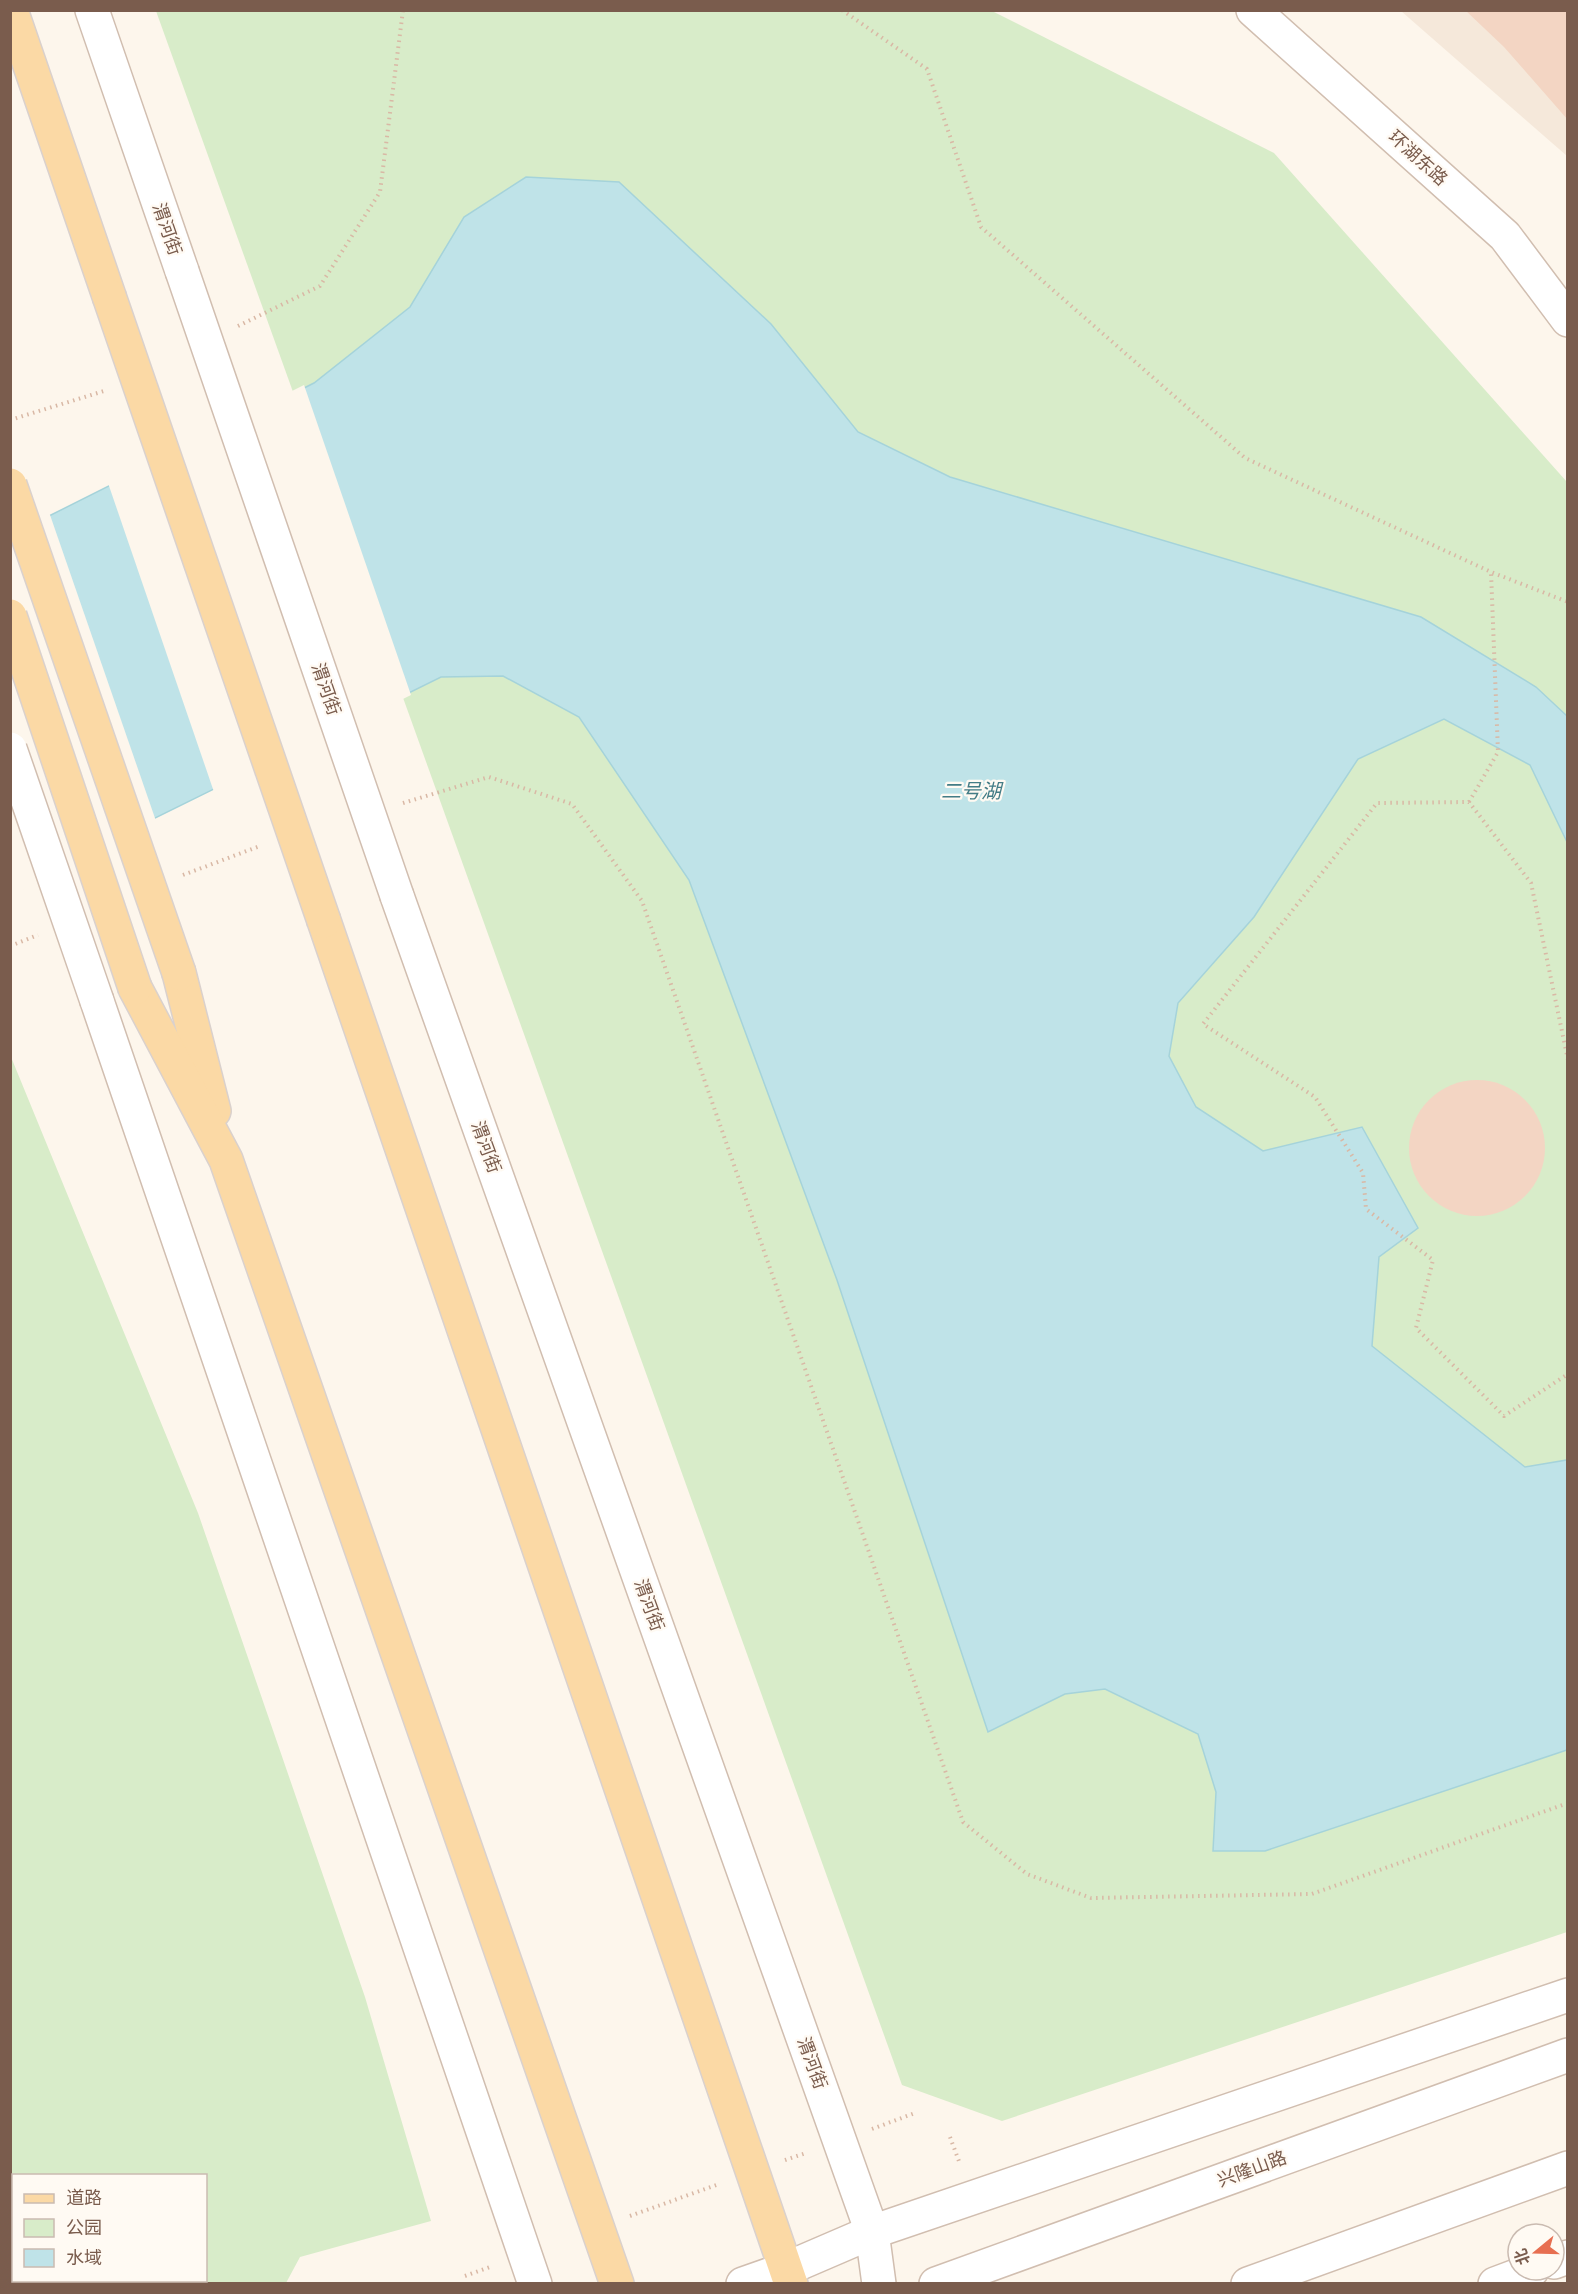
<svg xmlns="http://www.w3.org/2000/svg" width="1578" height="2294" viewBox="0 0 1578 2294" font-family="'Fira Sans','Noto Sans SC',sans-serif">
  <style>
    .residential { fill: #f5e8da }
    .green { fill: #d8ecc9; fill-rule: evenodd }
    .water { fill: #bfe3e8; stroke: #a5d3da; stroke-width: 1.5 }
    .pier { fill: #fdf6ec }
    .building { fill: #f3d5c3 }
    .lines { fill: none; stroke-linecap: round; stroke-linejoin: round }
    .minor-casing { stroke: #d1beb0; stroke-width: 36 }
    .major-casing { stroke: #dad1cd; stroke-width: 36 }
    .path { stroke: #d9b8a5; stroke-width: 4; stroke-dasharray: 1.5 4.5; stroke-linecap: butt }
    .minor { stroke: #fff; stroke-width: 33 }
    .major { stroke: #fbd9a5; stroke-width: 33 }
    .minor-bridge-casing { stroke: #d1beb0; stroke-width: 36; stroke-linecap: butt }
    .major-bridge-casing { stroke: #dad1cd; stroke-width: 36; stroke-linecap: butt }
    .minor-bridge { stroke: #fff; stroke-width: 33 }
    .major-bridge { stroke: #fbd9a5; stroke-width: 33 }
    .labels { text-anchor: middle; stroke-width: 4.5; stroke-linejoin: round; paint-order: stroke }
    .street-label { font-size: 18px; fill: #7a5c4d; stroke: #fffaf3 }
    .water-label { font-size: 20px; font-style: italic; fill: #437c86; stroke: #fffaf3 }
  </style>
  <rect width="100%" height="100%" fill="#fdf6ec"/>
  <path class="residential" d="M1401,11H1567V156Z"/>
  <g class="green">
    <path d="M156,11H992L1274,153L1567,482V1932L1002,2121L902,2085Z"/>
    <path d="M11,1057L198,1513L365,1997L431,2221L300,2257L286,2283H11ZM14,2176H206V2280H14Z"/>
  </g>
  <path class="water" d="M526,177L619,182L771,324L858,432L950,477L1421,617L1536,687L1567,716V842L1530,765L1444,719L1358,759L1254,917L1178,1003L1169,1056L1196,1107L1263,1151L1362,1127L1418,1228L1379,1257L1372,1346L1525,1467L1567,1460V1750L1265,1851H1213L1216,1792L1198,1734L1105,1689L1065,1694L988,1732L837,1280L689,880L579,717L503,676L441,677L137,827L45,518L314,383L410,307L464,217Z"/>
  <g class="pier">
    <path d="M304,385L411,695L214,792L108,483Z"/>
    <path d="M49,512L156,821L10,896V517Z"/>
  </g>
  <g class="building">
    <path d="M1465,10H1568V120L1504,47Z"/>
    <circle cx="1477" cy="1148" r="68"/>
  </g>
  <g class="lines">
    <defs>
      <g id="minor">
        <path d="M92,10L182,271"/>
        <path d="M1253,10L1505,236L1568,320"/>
        <path d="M397,896L872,2232L879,2284"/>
        <path d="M97,1001L535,2284"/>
        <path d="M1554,2262L1568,2257"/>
        <path d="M743,2284L786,2269L872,2232L1568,1995"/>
        <path d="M936,2284L1568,2055"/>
        <path d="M1248,2284L1568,2168"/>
        <path d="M1495,2284L1532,2270"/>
      </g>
      <g id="major">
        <path d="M11,10L109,296"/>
        <path d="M324,921L791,2284"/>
        <path d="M179,973L214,1111"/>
        <path d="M135,988L226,1160L617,2284"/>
      </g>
    </defs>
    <use href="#minor" class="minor-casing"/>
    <use href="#major" class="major-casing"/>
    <g class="path">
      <path d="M842,10L927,69L981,227L1245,458L1491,572L1568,602"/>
      <path d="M238,326L320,286L380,192L403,10"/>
      <path d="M10,420L104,391"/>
      <path d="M1469,802L1498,752L1491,572"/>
      <path d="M403,803L489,777L572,804L642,901L963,1822L1027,1874L1091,1898L1312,1894L1568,1803"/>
      <path d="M183,875L260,846"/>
      <path d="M10,946L38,935"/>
      <path d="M1568,1060L1531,883L1469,802L1377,803L1203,1024L1315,1097L1363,1173L1366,1209L1433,1260L1416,1328L1504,1416L1568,1374"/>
      <path d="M872,2129L915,2113"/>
      <path d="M950,2137L960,2164"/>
      <path d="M785,2160L806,2153"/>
      <path d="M630,2216L719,2184"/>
      <path d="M465,2276L490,2267"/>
    </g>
    <use href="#minor" class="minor"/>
    <use href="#major" class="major"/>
    <defs>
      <g id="minor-bridge">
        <path d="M182,271L397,896"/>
        <path d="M10,749L97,1001"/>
      </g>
      <g id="major-bridge">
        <path d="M109,296L324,921"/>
        <path d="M10,485L179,973"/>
        <path d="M10,616L135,988"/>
      </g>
    </defs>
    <use href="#minor-bridge" class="minor-bridge-casing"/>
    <use href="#major-bridge" class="major-bridge-casing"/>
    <use href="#minor-bridge" class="minor-bridge"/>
    <use href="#major-bridge" class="major-bridge"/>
  </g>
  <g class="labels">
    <g class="street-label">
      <text transform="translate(1418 158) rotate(42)" y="6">环湖东路</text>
      <text transform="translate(167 229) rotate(71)" y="6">渭河街</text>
      <text transform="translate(326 689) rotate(71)" y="6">渭河街</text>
      <text transform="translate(486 1147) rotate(70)" y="6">渭河街</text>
      <text transform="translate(649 1605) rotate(70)" y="6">渭河街</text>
      <text transform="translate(812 2063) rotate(70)" y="6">渭河街</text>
      <text transform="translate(1252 2169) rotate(-20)" y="6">兴隆山路</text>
    </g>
    <g class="water-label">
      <text x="971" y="798">二号湖</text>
    </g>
  </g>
  <rect width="1578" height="2294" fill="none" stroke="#7a5c4d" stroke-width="24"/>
  <rect x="12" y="2174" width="195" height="108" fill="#fffaf3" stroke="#cabbb1" stroke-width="1.5"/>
  <rect x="24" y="2194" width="30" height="9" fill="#fbd9a5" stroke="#cabbb1" stroke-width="1.5"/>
  <text x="66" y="2204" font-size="18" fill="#7a5c4d">道路</text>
  <rect x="24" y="2219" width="30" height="18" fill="#d8ecc9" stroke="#cabbb1" stroke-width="1.5"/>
  <text x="66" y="2234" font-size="18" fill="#7a5c4d">公园</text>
  <rect x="24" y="2249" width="30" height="18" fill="#bfe3e8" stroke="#cabbb1" stroke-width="1.5"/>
  <text x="66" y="2264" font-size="18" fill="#7a5c4d">水域</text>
  <g transform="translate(1536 2252) rotate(251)"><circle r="28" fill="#fffaf3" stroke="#cabbb1" stroke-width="1.5"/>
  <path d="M0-4.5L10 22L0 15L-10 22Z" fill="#e76f51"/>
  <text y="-9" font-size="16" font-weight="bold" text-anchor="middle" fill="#7a5c4d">北</text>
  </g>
</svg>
